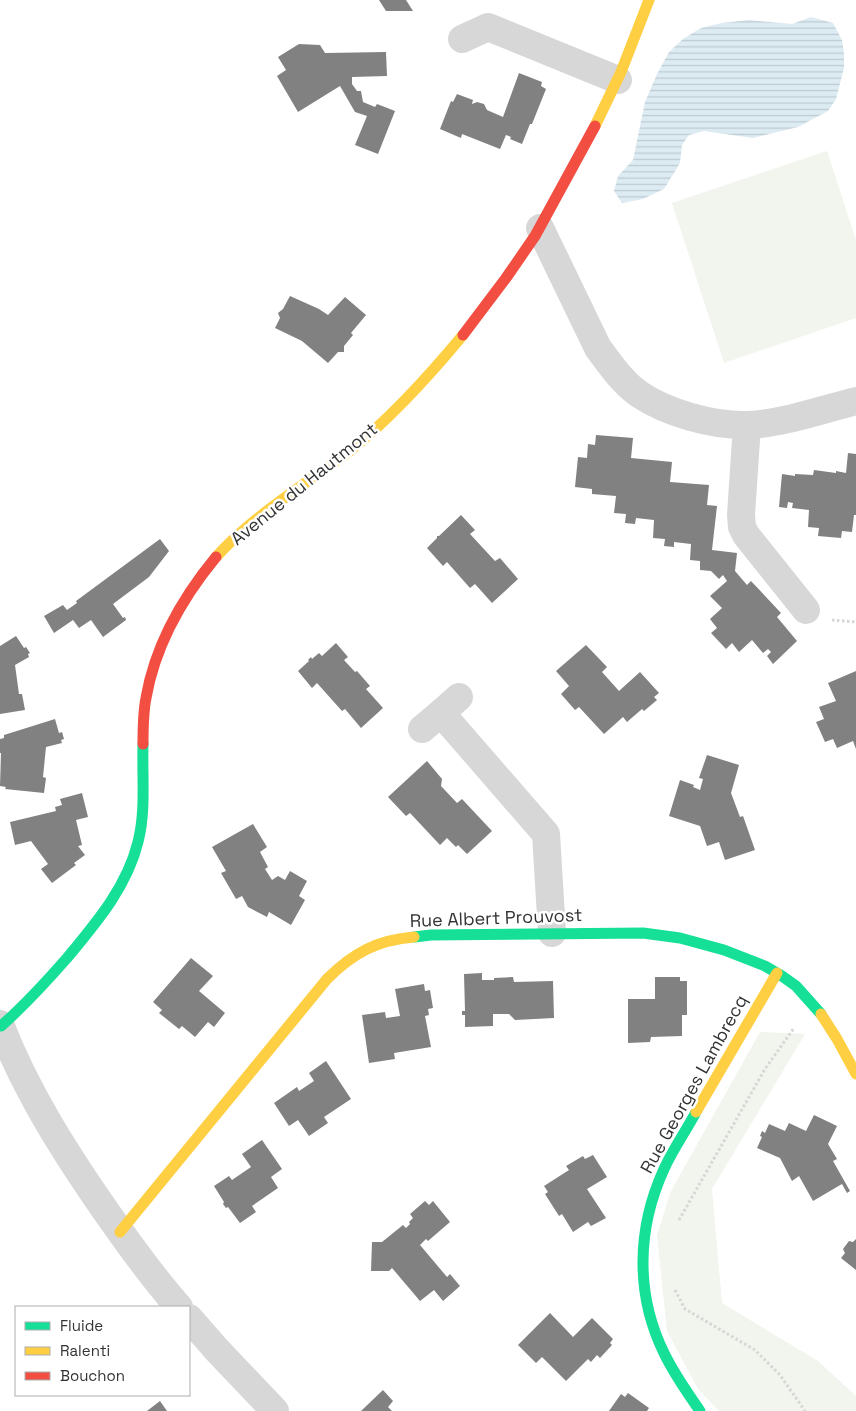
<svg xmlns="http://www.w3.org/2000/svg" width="856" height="1411" viewBox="0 0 856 1411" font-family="'Space Grotesk',sans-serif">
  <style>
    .green { fill: #f1f5ed }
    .water { fill: url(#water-rules) }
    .building { fill: #818181 }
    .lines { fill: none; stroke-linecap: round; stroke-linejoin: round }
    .path { stroke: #d6d6d6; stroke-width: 3; stroke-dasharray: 2.5 2.5; stroke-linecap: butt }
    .street { stroke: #d7d7d7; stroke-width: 28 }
    .fast { stroke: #16e098; stroke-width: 11 }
    .slow { stroke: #ffcf43; stroke-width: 11 }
    .jam { stroke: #f24e42; stroke-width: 11 }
    .labels { text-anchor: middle; stroke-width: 5; stroke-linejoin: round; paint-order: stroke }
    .street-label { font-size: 18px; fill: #333; stroke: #fff }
  </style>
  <defs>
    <pattern id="water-rules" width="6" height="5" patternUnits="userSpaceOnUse" patternTransform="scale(1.25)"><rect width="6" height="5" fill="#ddebf3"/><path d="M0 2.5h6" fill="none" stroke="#becad1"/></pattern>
  </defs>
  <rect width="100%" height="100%" fill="#fff"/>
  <g class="green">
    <path d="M827,151L856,240V318L724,363L672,203Z"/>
    <path d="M760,1032L805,1034L712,1189L722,1303L818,1361L856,1396V1411H719L698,1389L667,1331L657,1235L671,1191Z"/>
  </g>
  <path class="water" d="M811,17L833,23L842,40L844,54V68L836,99L828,111L798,127L753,138L704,131L689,135L682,145L680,163L664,189L643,199L622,203L614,191L618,176L633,160L645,102L657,74L669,52L683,39L701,28L722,23L749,20L792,24Z"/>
  <g class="building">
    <path d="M379,0H406L413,11H386Z"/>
    <path d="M299,44L320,45L325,53L386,52L387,76L352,77V84L357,91H361L363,102L375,107L377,104L395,111L378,154L355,145L367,116L355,112L340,86L298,112L277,76L286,70L278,57Z"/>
    <path d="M519,73L542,82L541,86L546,89L532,124H530L522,144L510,139L511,137L506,135L500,149L462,134L461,138L440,129L451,101L453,102L457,94L473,100L472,104L477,102L484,104L487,110L503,117Z"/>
    <path d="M290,296L319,309L328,315L345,297L366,315L351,333L353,335L344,346V352H338L328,363L302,341L275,328L280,318L278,313L283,309Z"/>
    <path d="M596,435L633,438L631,458L672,462L670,482L709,485L707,505L717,506L712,550L737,553L735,571L747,585L751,581L781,613L777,617L797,641L773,664L767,656L771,652L768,649L763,653L752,640L739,652L732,643L726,649L711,633L717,628L710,619L722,608L710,596L727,581L723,575L719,579L711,571L700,570V561L690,560L691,544L674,542V547L664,546L665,539L653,538L654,520L636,518L635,524L625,523L626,514L614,513L616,496L592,494V489L575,487L578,457L587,458L588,444L595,445Z"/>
    <path d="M848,453L856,454V515H854L852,532L842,531L841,538L818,536L819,528L808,527L809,510L792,508L793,503L788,502L787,508L779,507L782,474L795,476V474L813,475L814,470L836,473V471L846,473Z"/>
    <path d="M461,515L475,530L470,534L495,561L500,558L518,579L492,603L475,584L470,588L447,562L443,566L427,548L437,538V536H439Z"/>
    <path d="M160,539L169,551L149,577L113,604L123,618L125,617L126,620L103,637L91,620L79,628L73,620L54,633L44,616L63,605L67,610L77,603L76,601Z"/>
    <path d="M16,636L24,648L26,647L30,653L28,654L29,657L15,665L19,694H22L25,710L0,714V646Z"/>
    <path d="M336,643L348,657L344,660L355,672L357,671L370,686L366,689L383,708L361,728L345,709L342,711L317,683L312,688L298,671L309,661L308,660L311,657L312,659L319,653L322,656Z"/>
    <path d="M586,645L607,667L602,672L619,691L640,672L659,693L654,697L657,700L644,711L642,709L627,722L623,717L604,734L579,707L575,710L561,694L569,686L556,671Z"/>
    <path d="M856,671V749L853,741L837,748L833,739L825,742L821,733L816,722L824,719L819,707L836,701L828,683Z"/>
    <path d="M55,719L59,733L62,732L64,739L61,740L62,743L46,747L43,777L46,778L44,793L5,789L6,787L0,786L1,753H0V739L4,738V735Z"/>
    <path d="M707,755L739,765L731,793L740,817L743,816L755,850L725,860L719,842L707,846L700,826L669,816L680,780L694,785L693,787L700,790L703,779L699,778Z"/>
    <path d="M427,761L442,779L441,786L457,803L462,799L492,831L467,854L458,845L456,847L447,838L440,845L410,813L406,816L388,797Z"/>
    <path d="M82,793L88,817L76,820L82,845L78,846L85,855L74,863L76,865L52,883L41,869L48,864L31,841L15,845L10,822L56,811L55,807L62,805L60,799Z"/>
    <path d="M253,824L267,847L260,852L268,867L265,869L272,880L278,876L285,880L290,871L307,881L299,896L305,900L291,925L269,912L267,917L248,907L242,896L236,899L221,873L226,871L212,847Z"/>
    <path d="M191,958L213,976L199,991L225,1013L214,1027L208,1022L195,1037L182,1026L179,1029L159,1013L162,1010L153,1002Z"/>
    <path d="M482,973V980H494V978L513,977L514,982L553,981L554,1018L515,1020L509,1014H493V1026L465,1027V1015H462V1011H465L464,974Z"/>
    <path d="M655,977H680V981H687V1015H682V1036L651,1037L650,1042L628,1043V999H655Z"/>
    <path d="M424,984L425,991L430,990L433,1008L428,1009L429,1015L425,1016L431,1047L394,1053L395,1059L369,1063L362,1015L385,1012L386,1018L400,1016L395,989Z"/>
    <path d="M326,1061L351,1099L324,1117L328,1123L309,1136L298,1120L289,1126L274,1103L297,1087L299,1091L314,1081L309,1073Z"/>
    <path d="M814,1115L837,1126L828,1144L837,1159L833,1161L850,1191L847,1193L842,1184L813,1201L799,1176L792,1181L780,1158L757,1148L762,1137L760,1136L762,1131L765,1133L769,1124L785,1131L789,1123L806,1131Z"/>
    <path d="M262,1140L282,1169L271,1177L278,1188L252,1206L256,1212L240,1223L228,1207L226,1208L223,1204L224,1202L214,1186L229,1176L232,1180L251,1167L242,1154Z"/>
    <path d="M593,1155L607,1177L587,1189L606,1218L591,1226L588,1222L573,1232L562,1214L559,1216L545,1194L548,1192L544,1186L569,1170L566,1166L583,1156L585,1159Z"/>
    <path d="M425,1201L429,1205L433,1201L450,1222L428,1241L426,1239L420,1245L447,1277L450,1274L460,1286L443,1301L434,1290L420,1301L392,1268L389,1271H371L372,1242H382L403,1225L406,1228L410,1224L409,1222L413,1218L410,1214Z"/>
    <path d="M856,1239V1270L841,1258L845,1253L843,1249L849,1241L853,1242Z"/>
    <path d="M550,1313L573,1337L592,1318L613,1339L610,1343L612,1345L600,1358L597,1355L591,1362L588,1359L566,1381L542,1357L536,1363L518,1345Z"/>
    <path d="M383,1390L393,1401L388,1407L392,1411H361Z"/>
    <path d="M628,1393L649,1408L647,1411H609L621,1394L625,1397Z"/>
    <path d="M160,1401L167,1411H147Z"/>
  </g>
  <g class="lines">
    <g class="path">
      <path d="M832,620L856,622"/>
      <path d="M679,1220L765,1069L794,1028"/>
      <path d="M675,1290L685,1309L755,1350L780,1375L805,1411"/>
    </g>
    <g class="street">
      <path d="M462,39L488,27L618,80"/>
      <path d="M540,228L598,348C610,364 622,382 639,394C667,413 713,426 748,425C781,424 824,409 856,401"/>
      <path d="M747,425L741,515L742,527L746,535L806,610"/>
      <path d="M459,697L441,713L546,834L552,933"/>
      <path d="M422,729L441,713"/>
      <path d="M0,1024C26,1091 64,1151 105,1210C128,1243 152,1277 179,1307"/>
      <path d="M189,1318L217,1350L275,1411"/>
    </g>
    <g class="fast">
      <path d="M414,937L431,935L643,933L680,938L724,950L765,966L782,976L796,986L821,1014"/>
      <path d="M1,1026C25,1005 46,982 67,958C96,923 127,887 138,842C146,811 142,777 143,744"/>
      <path d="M696,1112C686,1131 673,1149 664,1169C637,1228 635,1294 664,1353C674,1374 687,1392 700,1411"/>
    </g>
    <g class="slow">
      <path d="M595,126L621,72L649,0"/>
      <path d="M216,557C255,514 305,485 351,450C393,416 429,376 463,335"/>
      <path d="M821,1014L837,1039L856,1074"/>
      <path d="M696,1112L777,973"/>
      <path d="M120,1232L327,979C353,953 377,940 414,937"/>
    </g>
    <g class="jam">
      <path d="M463,335L506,278L535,236L595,126"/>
      <path d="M143,744C143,729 143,713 146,698C155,646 183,597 216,557"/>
    </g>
  </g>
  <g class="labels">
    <g class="street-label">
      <text transform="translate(304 484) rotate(-39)" y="6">Avenue du Hautmont</text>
      <text transform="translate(496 918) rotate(-2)" y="6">Rue Albert Prouvost</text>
      <text transform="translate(694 1084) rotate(-61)" y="6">Rue Georges Lambrecq</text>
    </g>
  </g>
  <rect x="15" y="1306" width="175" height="90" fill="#ffffff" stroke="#adadad"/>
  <rect x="25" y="1322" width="25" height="8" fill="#16e098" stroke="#adadad"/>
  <text x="60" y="1331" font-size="15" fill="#333333">Fluide</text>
  <rect x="25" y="1347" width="25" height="8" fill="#ffcf43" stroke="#adadad"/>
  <text x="60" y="1356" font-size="15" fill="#333333">Ralenti</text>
  <rect x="25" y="1372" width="25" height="8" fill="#f24e42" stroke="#adadad"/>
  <text x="60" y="1381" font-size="15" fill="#333333">Bouchon</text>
</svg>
